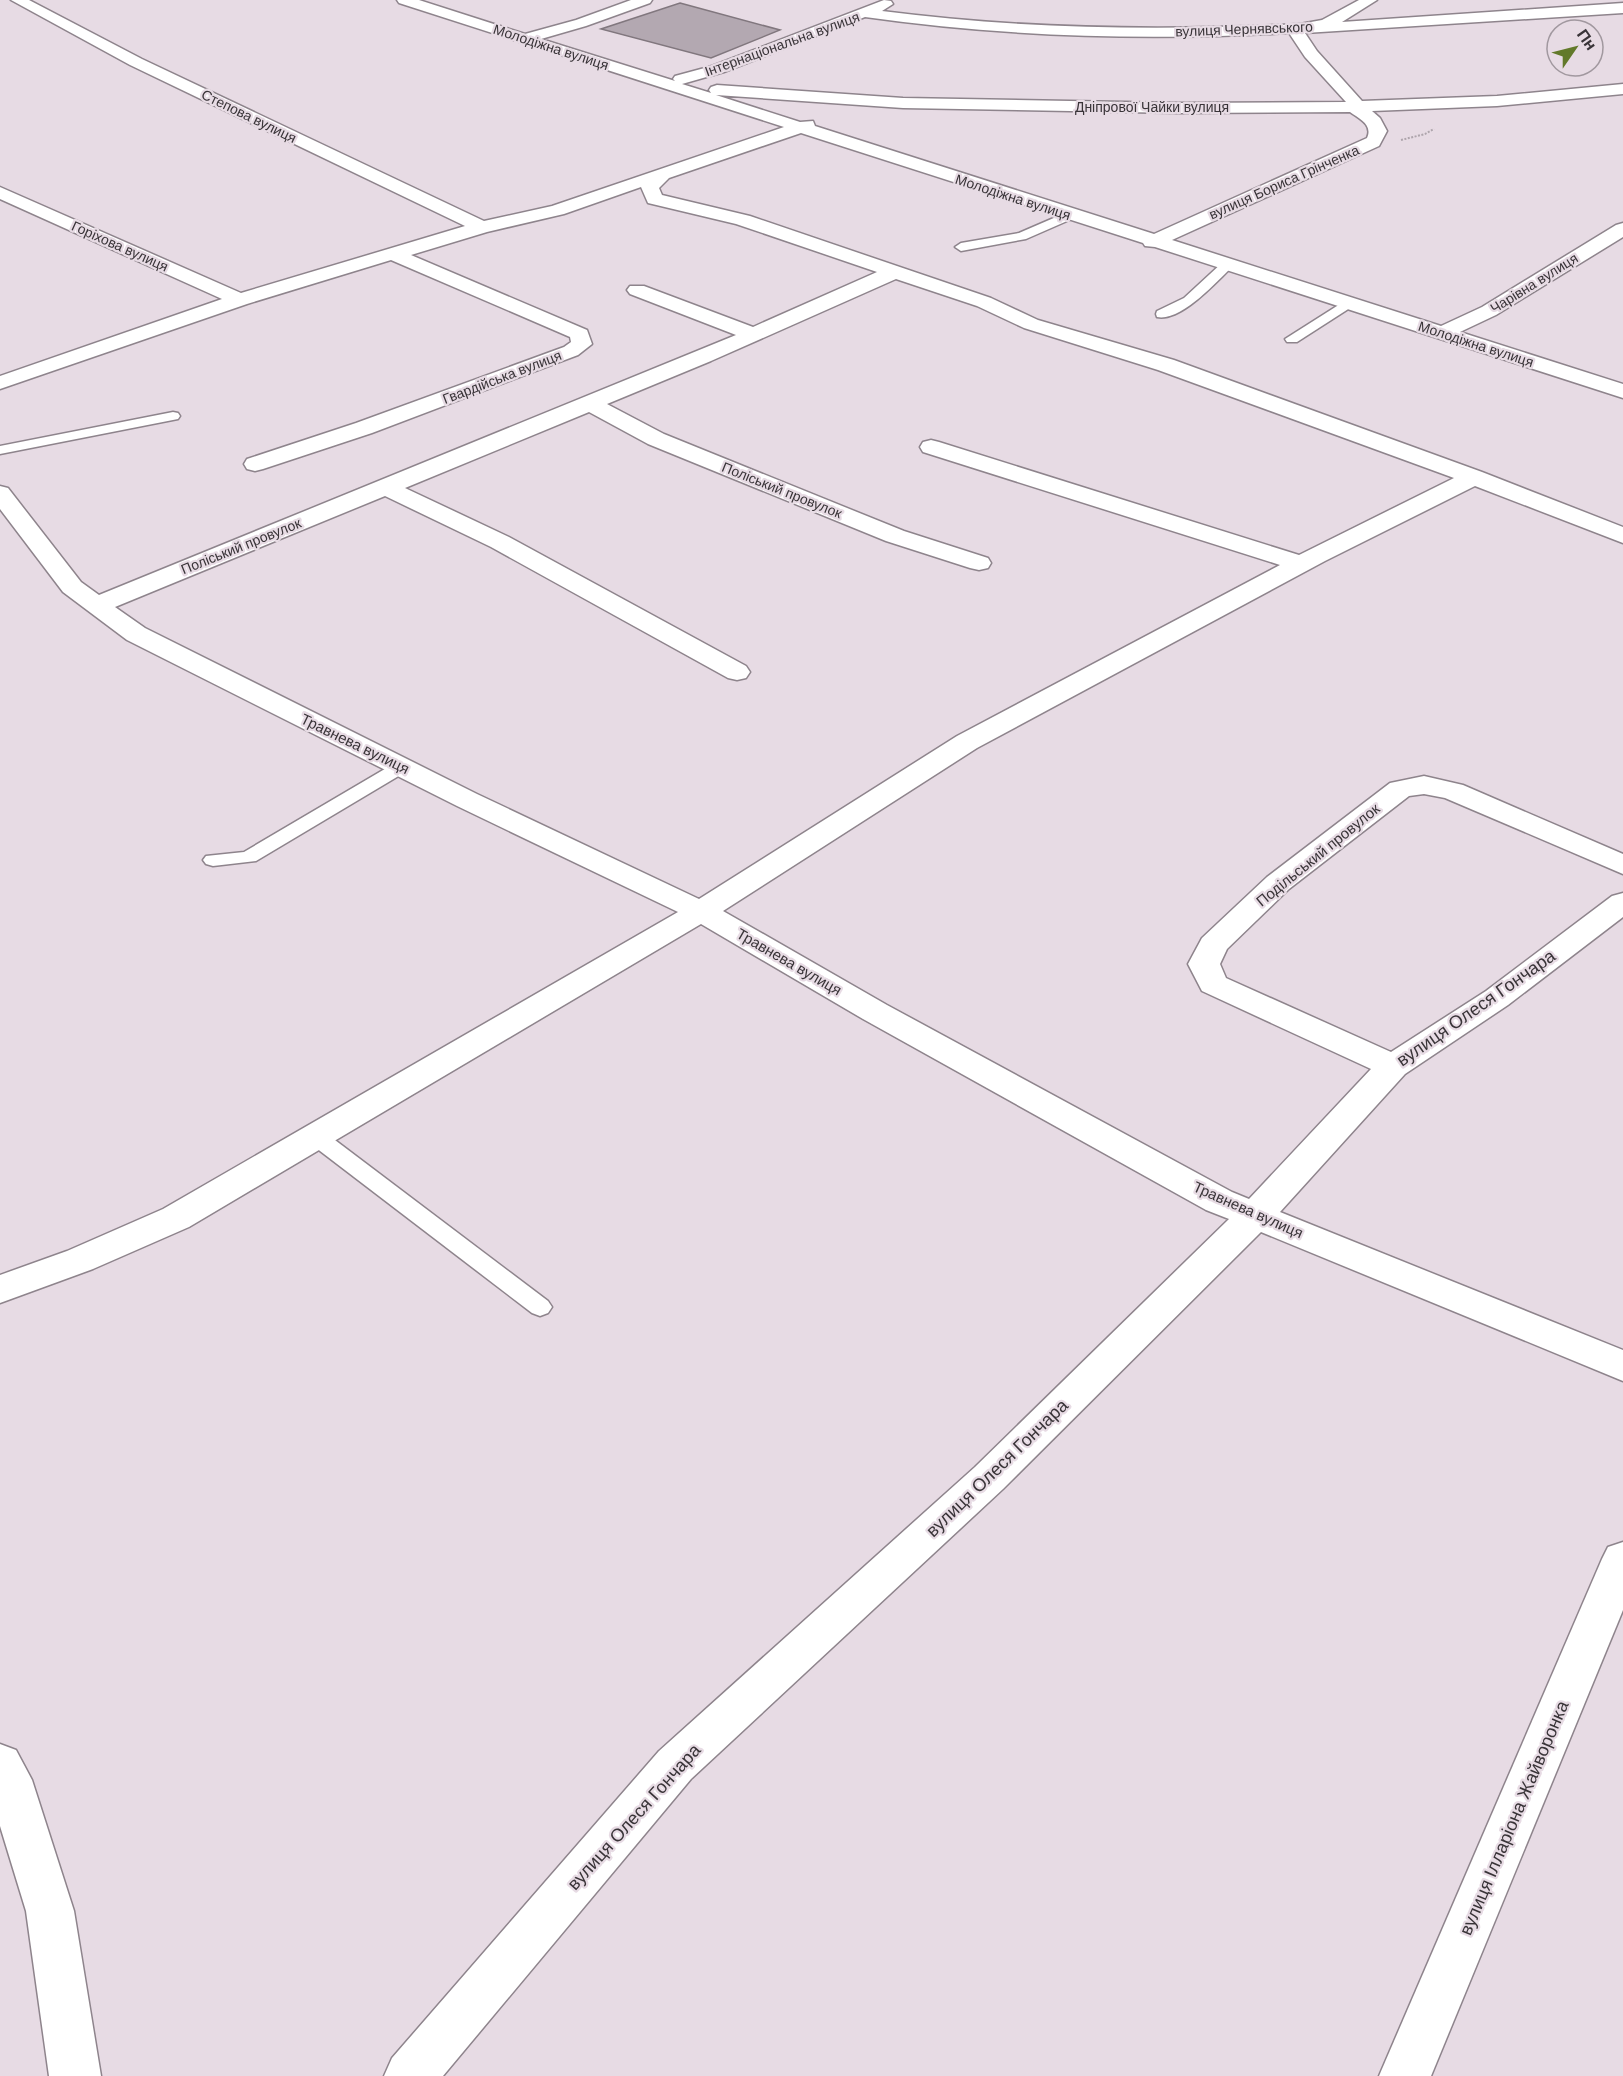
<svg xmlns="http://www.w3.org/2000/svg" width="1623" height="2076" viewBox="0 0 1623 2076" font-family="'DM Sans',sans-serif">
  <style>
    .building { fill: #b3a8b1; stroke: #81777e; stroke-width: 1.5 }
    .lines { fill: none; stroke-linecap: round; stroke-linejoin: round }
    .service-casing { stroke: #8e848c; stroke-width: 3 }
    .minor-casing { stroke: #8e848c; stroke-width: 3 }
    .path { stroke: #aea5ac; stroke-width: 2; stroke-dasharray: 2 1.5; stroke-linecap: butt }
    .service { fill: #fff; fill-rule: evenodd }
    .minor { fill: #fff; fill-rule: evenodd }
    .labels { text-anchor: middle; stroke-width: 4.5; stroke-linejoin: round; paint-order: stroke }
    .far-street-label { font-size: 14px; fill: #393438; stroke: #e7dbe4 }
    .street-label { font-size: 15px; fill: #393438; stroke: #e7dbe4 }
    .near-street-label { font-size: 18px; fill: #393438; stroke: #e7dbe4 }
  </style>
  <rect width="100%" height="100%" fill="#e7dbe4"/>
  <path class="building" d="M680,3L780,30L711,58L601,29Z"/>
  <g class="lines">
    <defs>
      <g id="service">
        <path d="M1070,211L1076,215L1074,218L1026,239L961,251L955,247L961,243L1019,233Z"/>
        <path d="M1227,261L1233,265L1231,268C1216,282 1181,322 1157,317L1156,314L1157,311L1184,298L1223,262Z"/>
        <path d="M1348,299L1353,300L1354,303L1353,306L1297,342H1287L1285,339Z"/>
        <path d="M173,412L178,413L180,416L178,419L0,454V446Z"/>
        <path d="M401,762L407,763L410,767L407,771L256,861L213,866L206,864L203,860L206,856L244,852L395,763Z"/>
        <path d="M315,1129L323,1131L548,1301L552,1307L548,1313L540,1316L532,1313L307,1141L304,1136L307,1131Z"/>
      </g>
      <g id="minor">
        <path d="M11,0H29L142,59L484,221L552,206L784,127L399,3L397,0H419L525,34L576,20L631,0H652L650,3L586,26L541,39L675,81L673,79L675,76L712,66L884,0L891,1L893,4L882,11C1021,29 1160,31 1300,24L1322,20L1359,0H1377L1342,22L1623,3V13L1305,33L1317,51L1362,101L1497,96L1623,84V94L1497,106L1372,111L1380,118L1387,131L1379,146L1172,240L1441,326L1482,307L1616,225L1623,223V237L1496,315L1460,332L1623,384V398L1155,247L1145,246L1143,243L801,133L669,178L659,188L662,195L750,216L991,298L1038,320L1174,360L1482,472L1623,527V543L1475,486L1325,561L977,748L723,911L887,1005L1232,1192L1249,1199L1371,1069L1202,991L1188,964L1202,938L1267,877L1390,783L1424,776L1463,785L1623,854V874L1445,798L1424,794L1409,796L1289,889L1227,949L1220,964L1226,978L1391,1052L1486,991L1612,896L1623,893V917L1508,1005L1405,1074L1280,1212L1623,1350V1381L1261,1232L1003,1489L691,1779L443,2076H384L392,2058L659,1751L975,1467L1229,1219L1206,1210L863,1019L701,924L189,1227L93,1269L0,1303V1275L67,1251L163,1209L678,912L457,806L127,640L63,592L0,509V486L8,488L81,582L99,595L736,335L630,294L627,290L630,286H644L753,327L877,272L736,224L648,203L641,187L564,214L487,232L411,255L587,330L592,344L578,355L372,433L263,469L255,471L247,469L244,464L247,459L356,423L564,347L571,342L570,337L391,260L247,304L0,389V376L222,299L0,199V187L241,293L465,226L130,65ZM865,17C1006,37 1146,41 1289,33L1305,57L1346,102L1179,103L903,98L717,85L711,87L709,90L711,93L682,84L724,72ZM716,95L903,108L1179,113L1350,112C1360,119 1373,125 1367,138L1154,234L815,126L813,121L800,122ZM896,279L977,306L1024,328L1158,370L1454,478L1299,555L939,442L931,440L923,442L920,447L923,452L1280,565L957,736L699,899L477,794L145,628L115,607L385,496L491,547L728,678L737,680L746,678L750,672L746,666L509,537L405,488L589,412L648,444L886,541L970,568L979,570L988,568L991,563L988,558L904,531L664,434L607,404L711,361Z"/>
        <path d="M1623,1542V1610L1431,2076H1379L1602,1559L1608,1547Z"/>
        <path d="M0,1744L16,1750L32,1780L74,1911L101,2076H49L26,1911L0,1826Z"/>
      </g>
    </defs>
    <use href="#service" class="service-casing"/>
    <use href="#minor" class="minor-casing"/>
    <path class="path" d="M1401,140L1425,134L1434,129"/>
    <use href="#service" class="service"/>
    <use href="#minor" class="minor"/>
  </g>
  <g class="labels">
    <g class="far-street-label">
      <text transform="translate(1244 29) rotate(-2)" y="5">вулиця Чернявського</text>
      <text transform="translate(782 44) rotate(-20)" y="5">Інтернаціональна вулиця</text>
      <text transform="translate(551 47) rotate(18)" y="5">Молодіжна вулиця</text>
      <text x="1152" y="112">Дніпрової Чайки вулиця</text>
      <text transform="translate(249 116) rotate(26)" y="5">Степова вулиця</text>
      <text transform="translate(1284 182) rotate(-24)" y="5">вулиця Бориса Грінченка</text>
      <text transform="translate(1013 197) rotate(18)" y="5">Молодіжна вулиця</text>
      <text transform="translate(120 246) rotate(24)" y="5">Горіхова вулиця</text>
      <text transform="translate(1534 283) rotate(-32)" y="5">Чарівна вулиця</text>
      <text transform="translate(1476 344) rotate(18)" y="5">Молодіжна вулиця</text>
      <text transform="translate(502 377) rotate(-21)" y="5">Гвардійська вулиця</text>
      <text transform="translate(782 490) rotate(22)" y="5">Поліський провулок</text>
      <text transform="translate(241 546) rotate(-22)" y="5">Поліський провулок</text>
    </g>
    <g class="street-label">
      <text transform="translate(355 744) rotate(26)" y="5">Травнева вулиця</text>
      <text transform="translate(1318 855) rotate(-39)" y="5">Подільський провулок</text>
      <text transform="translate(789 962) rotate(30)" y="5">Травнева вулиця</text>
      <text transform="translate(1248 1210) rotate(24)" y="5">Травнева вулиця</text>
    </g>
    <g class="near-street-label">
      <text transform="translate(1476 1008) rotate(-35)" y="6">вулиця Олеся Гончара</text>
      <text transform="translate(997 1468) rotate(-44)" y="6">вулиця Олеся Гончара</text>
      <text transform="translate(634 1817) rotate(-48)" y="6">вулиця Олеся Гончара</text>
      <text transform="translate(1514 1818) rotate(-67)" y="6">вулиця Ілларіона Жайворонка</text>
    </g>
  </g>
  <g transform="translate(1575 48) rotate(55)"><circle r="28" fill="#e7dbe4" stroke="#a1989f" stroke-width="1.5"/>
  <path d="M0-4.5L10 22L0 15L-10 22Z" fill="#62792a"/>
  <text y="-9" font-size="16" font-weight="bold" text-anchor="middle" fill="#393438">Пн</text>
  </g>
</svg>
